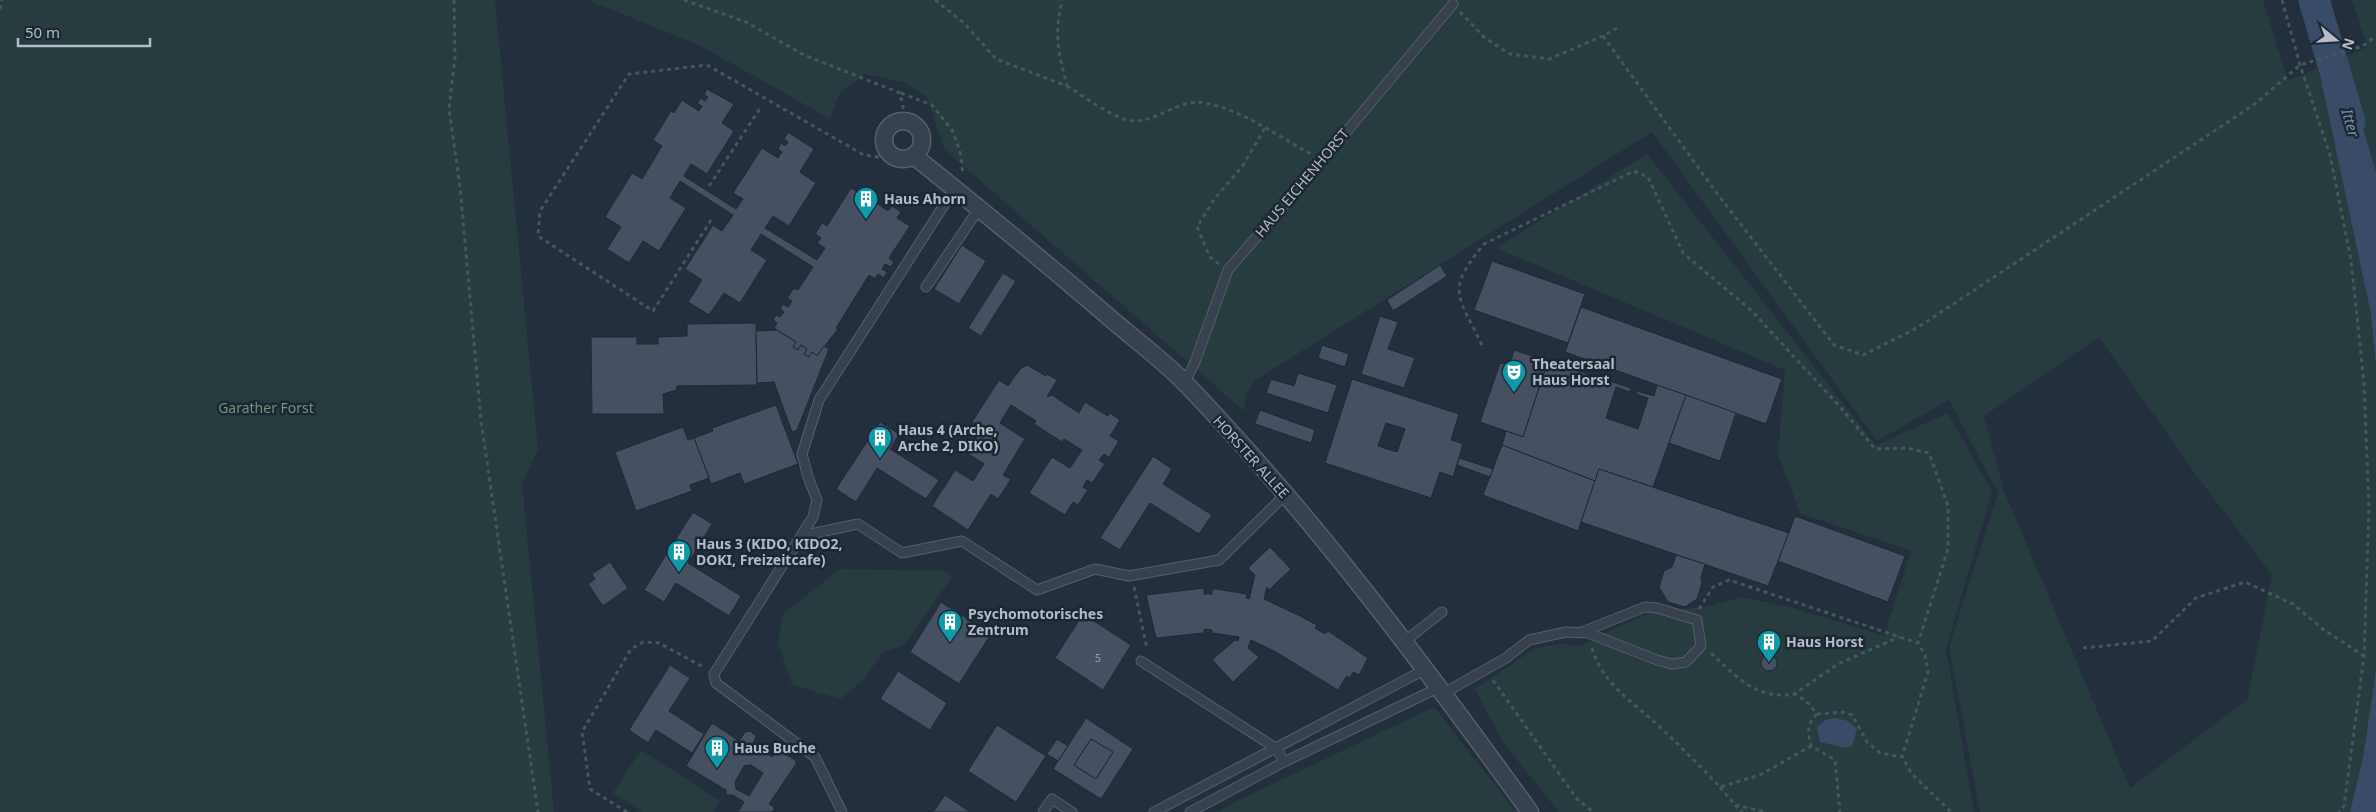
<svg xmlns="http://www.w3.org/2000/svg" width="2376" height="812" viewBox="0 0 2376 812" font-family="'Noto Sans',sans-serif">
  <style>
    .green { fill: #263c3f; fill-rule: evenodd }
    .water { fill: #394c67 }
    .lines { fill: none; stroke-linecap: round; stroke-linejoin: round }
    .river { stroke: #394c67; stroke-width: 31 }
    .building { fill: #455162; stroke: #1f2835; fill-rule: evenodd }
    .service-casing { stroke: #565f6c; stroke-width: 11 }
    .minor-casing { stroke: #565f6c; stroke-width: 19 }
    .path { stroke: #44595c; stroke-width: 3; stroke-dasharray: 4 4; stroke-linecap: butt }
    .service { stroke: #38414e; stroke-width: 9 }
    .minor { stroke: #38414e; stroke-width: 16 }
    .labels { text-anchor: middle; stroke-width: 5; stroke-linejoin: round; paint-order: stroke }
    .number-label { font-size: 11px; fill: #98a1af }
    .street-label { font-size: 14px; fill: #b4bcc9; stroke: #1d2633 }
    .poi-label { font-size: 14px; font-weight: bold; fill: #b4bcc9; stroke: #1d2633; text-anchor: start }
    .park-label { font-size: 14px; fill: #6b9a76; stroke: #1d2633 }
    .water-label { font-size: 15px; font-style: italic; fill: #7c92b1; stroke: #1d2633 }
  </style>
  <rect width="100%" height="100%" fill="#242f3e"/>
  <g class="green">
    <path d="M0,0H502L495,1L538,449L522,483L554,812H0Z"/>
    <path d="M588,0H2263L2288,81L2367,47L2352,0H2376V812H1980L1949,647L1998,493L1949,400L1877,441L1652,132L1254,381L1246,395L1244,411L944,149L927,97L903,82L864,74L839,94L830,119L699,45ZM2099,337L2199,479L2272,575L2247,700L2130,788L2004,491L1984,416Z"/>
    <path d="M1647,154L1876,445L1948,413L1992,492L1946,649L1974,812H1559L1502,741L1475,689L1535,648L1560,644L1581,646L1615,628L1651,613L1710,606L1741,597L1790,607L1884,636L1911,551L1800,513L1778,454L1785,370L1496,248Z"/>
    <path d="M840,569L946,571L952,577L904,645L883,652L864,679L841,699L792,685L778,643L783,614Z"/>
    <path d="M1434,707L1516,812H1218L1233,803Z"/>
    <path d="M641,750L720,801L713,812H642L613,793Z"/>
  </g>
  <g class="water">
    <path d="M2298,0H2330L2340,37L2313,49Z"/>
    <path d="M2348,79L2376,172V365L2371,314L2322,84Z"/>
    <path d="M2376,670V812H2350L2363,758Z"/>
    <path d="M1836,718L1848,721L1857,729L1852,746L1845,748L1820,742L1817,727L1825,720Z"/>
  </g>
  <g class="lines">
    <path class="river" d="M2314,0L2350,122"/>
  </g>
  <g class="building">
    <path d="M707,89L734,104L722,123L734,131L707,174L691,164L684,176L736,209L743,199L733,193L762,148L778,158L782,152L778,149L781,143L785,146L788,142L784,139L788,132L814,149L800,172L816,183L789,226L773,216L765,228L817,260L825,248L817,243L821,238L815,234L822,223L827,226L851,188L864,196L867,190L878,197L875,202L888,211L892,206L901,212L897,218L910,226L889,258L894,262L891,267L885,264L882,269L887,272L884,278L878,274L875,279L869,275L836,328L838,329L817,356L812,352L809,357L804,354L807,349L801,345L798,350L793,347L796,342L774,328L777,323L773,320L776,315L780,317L784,312L780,309L783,304L788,307L792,301L787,298L794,288L798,290L813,267L761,234L751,250L767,260L740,303L724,293L709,315L688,302L702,280L685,269L713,225L722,231L733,215L680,181L670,198L686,208L659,251L643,241L629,263L607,249L621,227L605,217L632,173L642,179L662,146L653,140L671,111L674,113L682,100L699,111L702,106L697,103L701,98L705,101L708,97L704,94Z"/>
    <path d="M962,245L986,261L959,304L934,289Z"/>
    <path d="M1492,261L1585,294L1568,343L1474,310Z"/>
    <path d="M1440,265L1447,276L1393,311L1387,300Z"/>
    <path d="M1003,273L1016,281L981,336L968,328Z"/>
    <path d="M1581,307L1782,379L1766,424L1565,352Z"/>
    <path d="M1380,316L1398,322L1388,349L1415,358L1404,388L1361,374Z"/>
    <path d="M756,323L757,385L677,386L676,390L663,394L664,414H592L591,337H637V344H658V337L687,336V324Z"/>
    <path d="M777,330L796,342L793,347L798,350L801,345L807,349L804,354L809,357L812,352L817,356L824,346L829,349L797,430L792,432L774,382L757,383L756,331Z"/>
    <path d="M1322,345L1349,354L1345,367L1318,358Z"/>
    <path d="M1514,350L1548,361L1523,437L1480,422L1500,363L1505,364L1511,361Z"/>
    <path d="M1548,361L1631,388L1629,392L1616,387L1606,418L1638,429L1648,398L1636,394L1637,391L1654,396L1657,385L1686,395L1653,487L1599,469L1595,481L1502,445L1506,431L1523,437Z"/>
    <path d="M1027,365L1046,376L1047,374L1057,380L1047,397L1052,395L1079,413L1085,402L1108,416L1110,413L1120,420L1110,436L1119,441L1109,457L1104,454L1099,460L1105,464L1092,483L1087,480L1083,487L1088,490L1078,505L1073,502L1065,515L1029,493L1052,457L1070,468L1082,450L1064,439L1062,442L1034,424L1036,421L1011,405L1000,423L1025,439L1003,475L1011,479L998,499L991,494L968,530L932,506L955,470L973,481L984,464L966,452L982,429L972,422L999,380L1008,386L1020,369Z"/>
    <path d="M1298,373L1337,385L1328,413L1266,393L1271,379L1294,386Z"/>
    <path d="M1352,379L1459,414L1451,440L1463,444L1453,477L1440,472L1431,498L1325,463ZM1386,423L1405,429L1397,452L1378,446Z"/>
    <path d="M1686,395L1736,413L1720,461L1669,443Z"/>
    <path d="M776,405L798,464L744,484L740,473L711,484L694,438L713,431L712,428Z"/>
    <path d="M1260,410L1315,430L1311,443L1255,424Z"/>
    <path d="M880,422L899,434L890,449L939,480L926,499L877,468L856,502L836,489Z"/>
    <path d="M683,427L688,440L694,438L709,478L690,485L692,491L636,511L615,452Z"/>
    <path d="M1502,445L1595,481L1578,531L1483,495Z"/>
    <path d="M1153,456L1172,469L1163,484L1212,515L1199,534L1150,503L1120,550L1100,538Z"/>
    <path d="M1459,458L1493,469L1490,477L1457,465Z"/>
    <path d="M1599,469L1789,533L1768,586L1581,522Z"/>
    <path d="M693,512L712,524L688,563L741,596L729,616L676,583L664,602L644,590Z"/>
    <path d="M1795,516L1905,556L1888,602L1778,561Z"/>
    <path d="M1270,547L1291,569L1269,590L1267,587L1264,599L1300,616L1317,625L1315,628L1325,634L1328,631L1368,658L1359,675L1353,672L1350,678L1347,676L1338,690L1276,652L1251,640L1248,648L1259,657L1233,682L1212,660L1235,640L1238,641L1239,637L1212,633V630L1205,629L1203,633L1156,638L1146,595L1204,588V594H1212V589H1216L1247,594L1246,598L1249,599L1255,575L1248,568Z"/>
    <path d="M1676,555L1705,564L1701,577L1702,583L1697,599L1685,607L1668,602L1659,587L1664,571L1672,567Z"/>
    <path d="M610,562L628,588L603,606L588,584L595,579L592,574Z"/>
    <path d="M941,602L991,634L959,684L910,652Z"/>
    <path d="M1083,614L1131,645L1103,690L1055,658Z"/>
    <circle cx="1769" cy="663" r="8"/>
    <path d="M670,665L690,678L669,711L704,734L692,753L656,730L648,743L629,730Z"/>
    <path d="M898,671L947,703L930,730L880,699Z"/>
    <path d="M1086,718L1133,749L1101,799L1053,769ZM1091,739L1113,752L1096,779L1074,765Z"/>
    <path d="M711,724H714L739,741L745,732L750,731L756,736L753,744L772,757L776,751L780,750L796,761V764L769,804L775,808L772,812H738L744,802L733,795H726V790L686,766ZM751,765L763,773L749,796L736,789L735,782L744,766Z"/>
    <path d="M997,725L1046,756L1016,802L968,771Z"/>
    <path d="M1057,739L1068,746L1058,761L1047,754Z"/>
    <path d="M1091,739L1113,752L1096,779L1074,765Z"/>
    <path d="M945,795L970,812H933Z"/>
  </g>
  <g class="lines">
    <defs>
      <g id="service">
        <path d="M926,287L980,207"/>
        <path d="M1185,382L1195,362L1228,270L1322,161L1453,4"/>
        <path d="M801,536L813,517L817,500L808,477L802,454L819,400L955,188"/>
        <path d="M1405,641L1442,612"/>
        <path d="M1141,661L1277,749L1284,762"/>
        <path d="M1444,693L1506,658L1529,640L1566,632L1588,633L1657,660L1672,664L1686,662L1701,646L1697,620L1657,608L1645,607L1582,632"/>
        <path d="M842,812L815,757L716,683L714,674L801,536L858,524L902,553L962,541L1037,590L1095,569L1129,576L1219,560L1285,495"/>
        <path d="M1043,812L1052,799L1072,812"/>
        <path d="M1154,812L1426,669"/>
        <path d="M1190,812L1284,762L1440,687"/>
      </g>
      <g id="minor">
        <circle cx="903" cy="140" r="19"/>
        <path d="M914,156C978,207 1041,259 1103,312C1130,336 1161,358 1186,384C1313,516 1423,664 1530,812"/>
      </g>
    </defs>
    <use href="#service" class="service-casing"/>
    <use href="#minor" class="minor-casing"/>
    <g class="path">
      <path d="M454,0L455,57L449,109L460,186L481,421L538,812"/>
      <path d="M684,0L746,22L804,55L900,93L906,121"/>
      <path d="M935,0L964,23L996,59L1067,86C1058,50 1054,37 1062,0"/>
      <path d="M2282,0L2300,65L2330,155L2351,260L2364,383L2369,508L2364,656L2344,806L2339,812"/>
      <path d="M0,9L2,0"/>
      <path d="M1460,12L1485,38L1510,54L1549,59L1603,36L1619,27"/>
      <path d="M1603,36L1716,192L1834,345L1863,355L1917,328L2255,104L2300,65L2363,46L2376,36"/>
      <path d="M1067,86C1082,95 1118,122 1135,121C1158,121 1180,98 1205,103C1243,110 1277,136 1311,154"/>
      <path d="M901,93L932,105L952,130L960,151L963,174"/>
      <path d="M709,186L761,107"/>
      <path d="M711,220L653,311L538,236L540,211L629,74L707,65L864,155L879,157L891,156"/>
      <path d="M1219,264L1210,257L1197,227L1215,198L1242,167L1265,128"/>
      <path d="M1482,345C1458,295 1445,291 1484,244L1634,171L1648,177L1683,253L1752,311L1842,409L1875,449L1907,448L1929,453L1948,506V549L1918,643L1925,655L1928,672L1902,757L1912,774L1951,812"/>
      <path d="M1134,587L1147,649"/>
      <path d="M1699,609L1713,587L1729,580L1918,643"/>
      <path d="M1592,648C1602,684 1633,702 1659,726C1680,746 1700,766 1720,787L1760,775L1811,746"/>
      <path d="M2083,648L2152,641L2196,598L2245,582L2293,604L2324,630L2364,656"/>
      <path d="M1711,653C1739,679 1756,700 1796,694L1809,704L1817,714L1843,712L1852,715L1867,742L1880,753L1902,757"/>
      <path d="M1493,680L1577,799L1593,812"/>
      <path d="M1793,695L1838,664L1899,637"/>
      <path d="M1817,714C1806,724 1808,733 1811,746L1835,760L1840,812"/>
      <path d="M1720,787L1735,805L1766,812"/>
      <path d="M1735,805L1742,812"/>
      <path d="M627,812L590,789L582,732L631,649L643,642L659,643L705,668"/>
    </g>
    <use href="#service" class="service"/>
    <use href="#minor" class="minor"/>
  </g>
  <defs>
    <symbol id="building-pin" viewBox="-11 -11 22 30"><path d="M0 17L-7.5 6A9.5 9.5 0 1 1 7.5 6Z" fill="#0f9aa8" stroke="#1d2633"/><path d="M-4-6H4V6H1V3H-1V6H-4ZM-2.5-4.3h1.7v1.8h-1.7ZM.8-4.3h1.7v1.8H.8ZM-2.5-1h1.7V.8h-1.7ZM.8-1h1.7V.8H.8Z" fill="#fff"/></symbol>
    <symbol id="theatre-pin" viewBox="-11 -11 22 30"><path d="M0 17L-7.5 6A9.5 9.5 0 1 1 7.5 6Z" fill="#0f9aa8" stroke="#1d2633"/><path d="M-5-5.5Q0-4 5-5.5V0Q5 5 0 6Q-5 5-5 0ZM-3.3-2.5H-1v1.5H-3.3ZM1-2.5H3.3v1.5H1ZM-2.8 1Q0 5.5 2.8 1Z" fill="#fff"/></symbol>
  </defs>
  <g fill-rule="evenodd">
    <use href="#building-pin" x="852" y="185" width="28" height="38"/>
    <use href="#theatre-pin" x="1500" y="358" width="28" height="38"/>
    <use href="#building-pin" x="866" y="424" width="28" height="38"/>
    <use href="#building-pin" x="665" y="538" width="28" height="38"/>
    <use href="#building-pin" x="936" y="608" width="28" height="38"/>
    <use href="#building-pin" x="1755" y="628" width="28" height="38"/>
    <use href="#building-pin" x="703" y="734" width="28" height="38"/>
  </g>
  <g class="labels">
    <g class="number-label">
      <text x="1098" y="662">5</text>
    </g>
    <g class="street-label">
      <text transform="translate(1302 183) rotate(-50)" y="5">HAUS EICHENHORST</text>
      <text transform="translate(1251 457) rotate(48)" y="5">HORSTER ALLEE</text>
    </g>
    <g class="poi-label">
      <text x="884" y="204">Haus Ahorn</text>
      <text x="1532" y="369">Theatersaal<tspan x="1532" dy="16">Haus Horst</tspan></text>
      <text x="898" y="435">Haus 4 (Arche,<tspan x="898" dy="16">Arche 2, DIKO)</tspan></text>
      <text x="696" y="549">Haus 3 (KIDO, KIDO2,<tspan x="696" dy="16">DOKI, Freizeitcafe)</tspan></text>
      <text x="968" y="619">Psychomotorisches<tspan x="968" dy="16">Zentrum</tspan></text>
      <text x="1786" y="647">Haus Horst</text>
      <text x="734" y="753">Haus Buche</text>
    </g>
    <g class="park-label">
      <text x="266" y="413">Garather Forst</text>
    </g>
    <g class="water-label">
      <text transform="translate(2350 123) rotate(74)" y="5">Itter</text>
    </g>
  </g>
  <g transform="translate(2336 40) rotate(108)" stroke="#1d2633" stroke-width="4" paint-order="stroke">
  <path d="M0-4L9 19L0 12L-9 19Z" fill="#b4bcc9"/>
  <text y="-8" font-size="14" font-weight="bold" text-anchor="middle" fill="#b4bcc9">N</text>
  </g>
  <path d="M18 38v8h132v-8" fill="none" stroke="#b4bcc9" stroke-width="2.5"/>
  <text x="25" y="38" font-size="15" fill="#b4bcc9" stroke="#1d2633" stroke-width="4" paint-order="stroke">50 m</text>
</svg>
